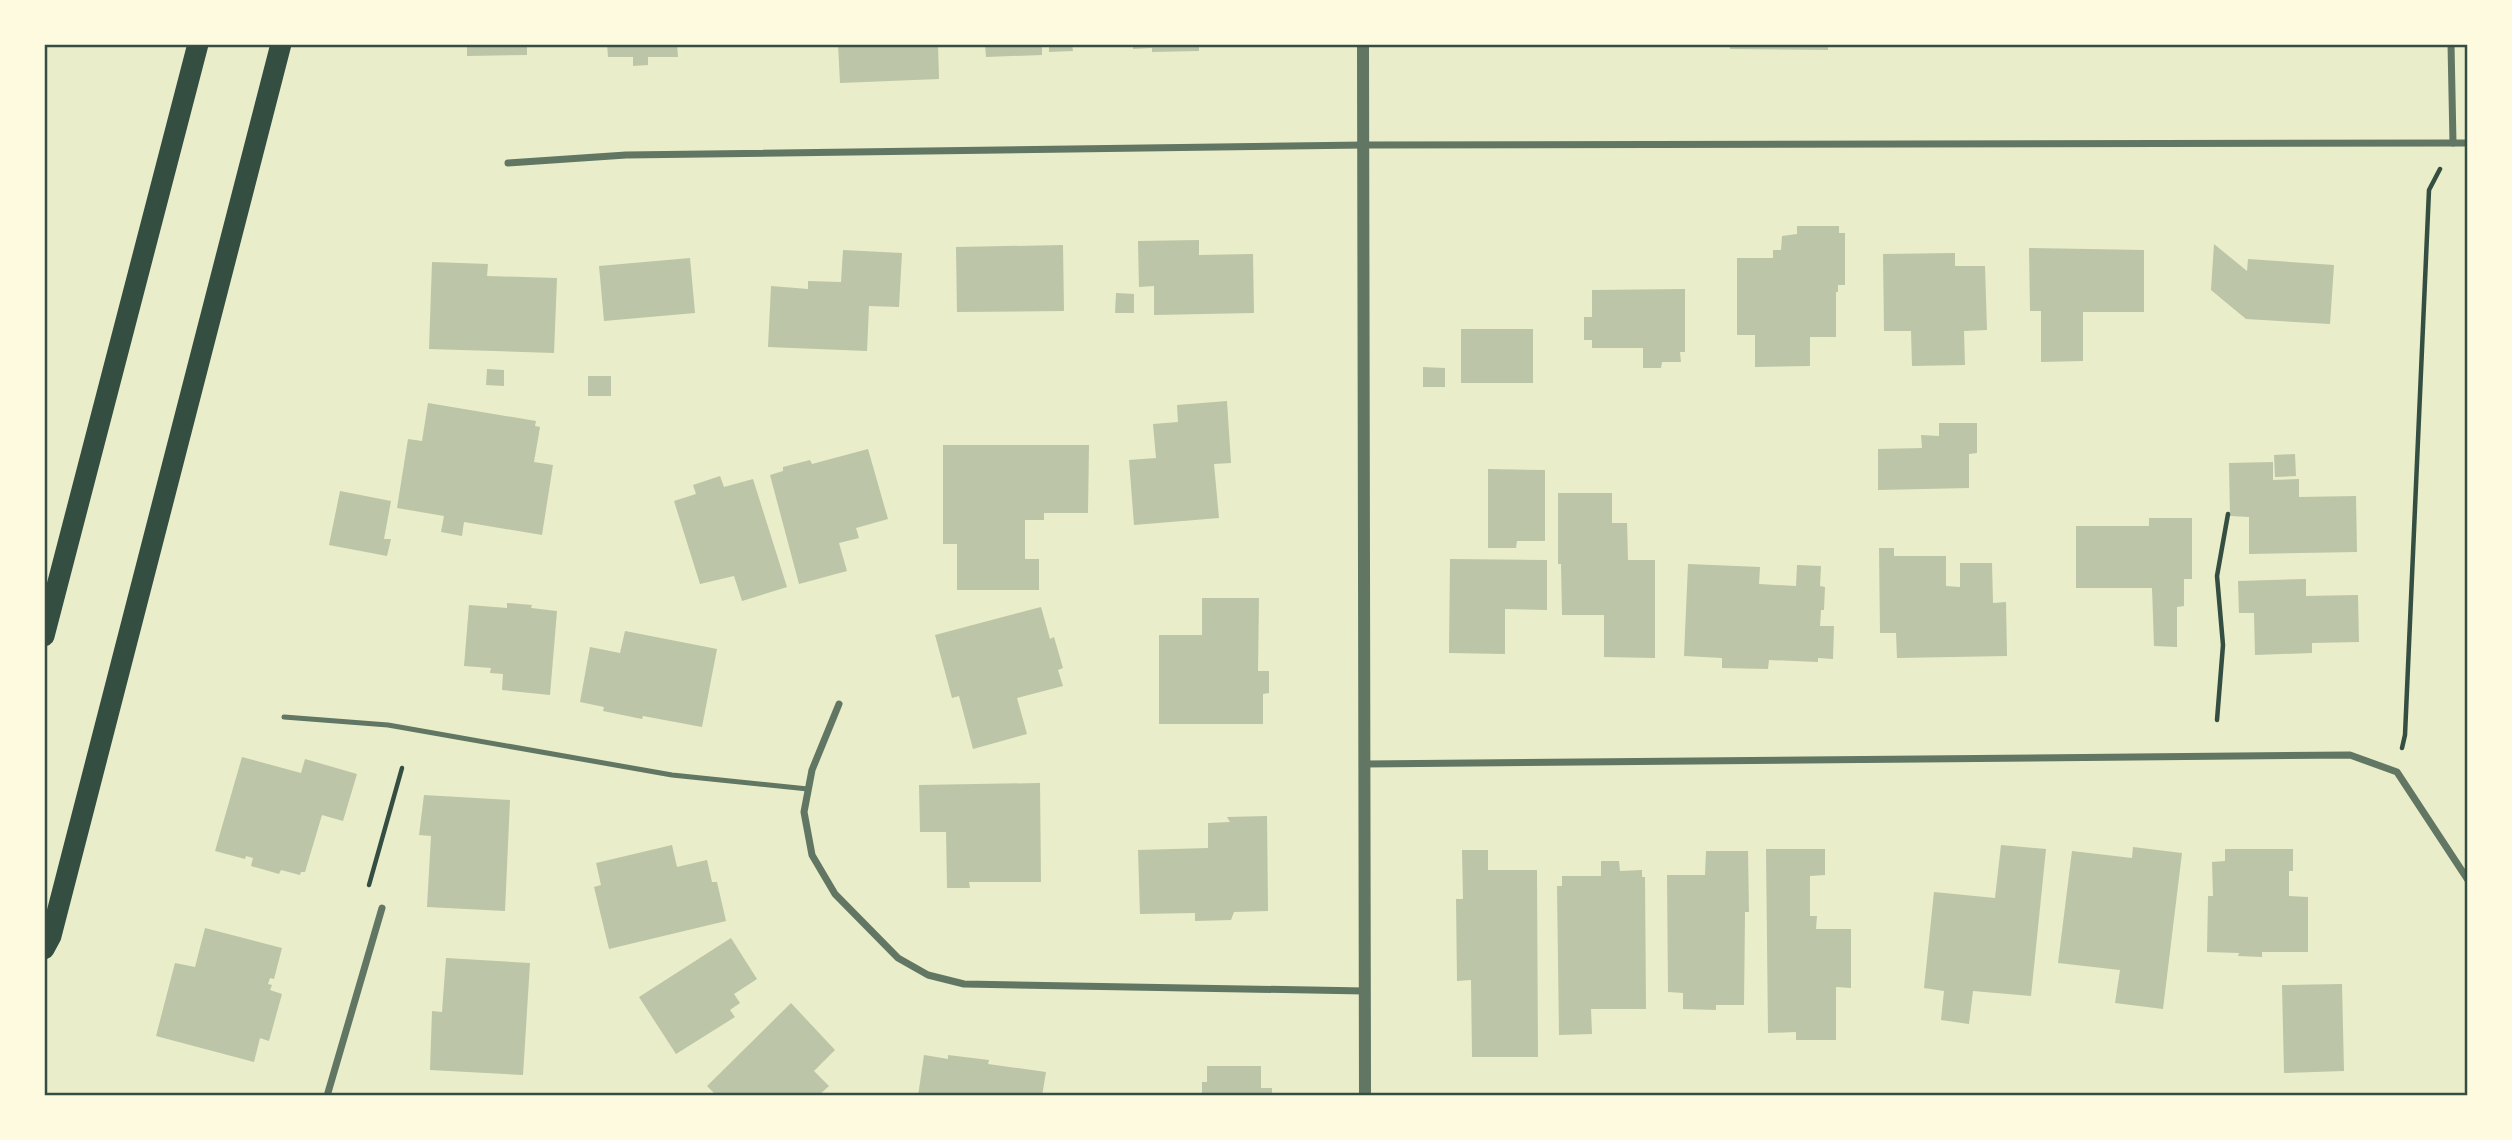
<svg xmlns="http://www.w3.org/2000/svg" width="2512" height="1140" viewBox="0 0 2512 1140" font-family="'Archivo Narrow',sans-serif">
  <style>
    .building { fill: #bcc5a7 }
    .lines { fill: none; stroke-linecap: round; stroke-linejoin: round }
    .path { stroke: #344e41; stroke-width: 4.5 }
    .service { stroke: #617663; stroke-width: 5 }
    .minor { stroke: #617663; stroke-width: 7 }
    .tertiary { stroke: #617663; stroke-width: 12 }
    .motorway { stroke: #344e41; stroke-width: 21 }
    .neatline { fill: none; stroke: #344e41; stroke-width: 2.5 }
  </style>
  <rect width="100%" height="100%" fill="#e9edc9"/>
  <g class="building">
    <path d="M467,44H527V55L467,56Z"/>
    <path d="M607,44H677L678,57H648V65L633,66V57H608Z"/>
    <path d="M838,44H938L939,79L840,83Z"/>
    <path d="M985,44H1042V55L986,57Z"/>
    <path d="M1049,44H1072L1073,51L1049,52Z"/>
    <path d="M1133,44H1199V51L1152,52V48L1133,49Z"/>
    <path d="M1730,44H1828V50L1730,49Z"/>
    <path d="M1797,226H1839V233H1845V285H1838V292H1836V337H1810V366L1755,367V335H1737V258H1773V250H1781L1782,236L1797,234Z"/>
    <path d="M1199,240V255L1253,254L1254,313L1154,315V286L1139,287L1138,241Z"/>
    <path d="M2214,244L2247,271L2248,259L2334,265L2330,324L2246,319L2211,290Z"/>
    <path d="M1063,245L1064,311L957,312L956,247Z"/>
    <path d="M2029,248L2144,250V312H2083V361L2041,362V311H2030Z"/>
    <path d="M843,250L902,253L899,307L869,306L867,351L768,347L771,286L808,289V281L841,282Z"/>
    <path d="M1955,253V266H1985L1987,330L1964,331L1965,365L1912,366L1911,331H1884L1883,254Z"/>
    <path d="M690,258L695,313L604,321L599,266Z"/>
    <path d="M432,262L488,264L487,276L557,278L554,353L429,349Z"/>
    <path d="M1685,289V352H1680L1681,362H1662L1661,368H1643V348H1592V340H1584V317H1592V290Z"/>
    <path d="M1116,293L1134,294V313H1115Z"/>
    <rect x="1461" y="329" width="72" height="54"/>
    <path d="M1423,367L1445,368V387H1423Z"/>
    <path d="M487,369L504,370V386L486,385Z"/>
    <rect x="588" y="376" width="23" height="20"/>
    <path d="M1227,401L1231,463L1214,464L1219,518L1134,525L1129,460L1156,458L1153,424L1178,422L1177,405Z"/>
    <path d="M428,403L536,421L535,426L540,427L534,462L553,465L542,535L464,522L462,536L441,532L444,516L397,508L408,439L422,441Z"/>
    <path d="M1939,423H1977V453L1969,454V488L1878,490V449L1922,448L1921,435L1939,436Z"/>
    <path d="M943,445H1089L1088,513H1044V520H1025V559H1039V590H957V544H943Z"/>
    <path d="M868,449L888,519L856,528L859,538L839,543L847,571L799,584L770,475L783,471V467L810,460L812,464Z"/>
    <path d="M2295,454L2296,476L2275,477L2274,455Z"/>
    <path d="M2273,462V480L2299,479V497L2356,496L2357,552L2249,554V517L2230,516L2229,463Z"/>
    <path d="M1488,469L1545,470V541H1517L1516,548H1488Z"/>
    <path d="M720,476L724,487L753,479L787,587L742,601L734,576L700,584L674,501L696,494L693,485Z"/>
    <path d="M340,491L391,501L384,539H391L387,556L329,545Z"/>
    <path d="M1558,493H1612V523H1627L1628,560H1655V658L1604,657V615H1562L1561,564H1558Z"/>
    <path d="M2149,518H2192V579H2184V606L2177,607V647L2154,646L2152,588H2076V526H2149Z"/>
    <path d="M1879,548H1894V556H1946V586L1960,587V563H1992L1993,603L2006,602L2007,656L1897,658L1896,633H1880Z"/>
    <path d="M1450,559L1547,560V610L1505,609V654L1449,653Z"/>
    <path d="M1688,564L1760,567L1759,584L1796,586L1797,565L1821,566L1820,586L1825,587L1824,610H1821L1820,626H1834L1833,659L1818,658V662L1769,660L1768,669L1722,668V658L1684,656Z"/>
    <path d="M2306,579V596L2358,595L2359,642L2312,643V653L2255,655L2254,613H2239L2238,581Z"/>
    <path d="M1202,598H1259L1258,671H1269V693L1263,694V724H1159V635H1202Z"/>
    <path d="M507,603L532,605L531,608L557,611L550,695L502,690L503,674L490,673L491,668L464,666L469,605L507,608Z"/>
    <path d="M1041,607L1050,639L1054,637L1063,668L1058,670L1063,686L1017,698L1027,734L973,749L959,696L952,698L935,635Z"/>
    <path d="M625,631L717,649L702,727L643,716L642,719L603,711L604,707L580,702L590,647L620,653Z"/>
    <path d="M242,757L301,773L305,759L357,774L343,821L322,815L305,872H301L300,875L281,870L279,874L251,866L253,858L246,856L245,859L215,851Z"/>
    <path d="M1040,783L1041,882H969L970,888H947L946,832H920L919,785Z"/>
    <path d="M424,795L510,800L505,911L427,907L431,836L419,835Z"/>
    <path d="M1267,816L1268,911L1234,912L1231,920L1195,921V913L1140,914L1138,850L1208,848V823L1230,822L1227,817Z"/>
    <path d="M672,845L677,867L707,860L712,882H717L726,921L609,949L594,887L601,885L596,863Z"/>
    <path d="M2001,845L2046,849L2031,996L1973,991L1969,1024L1941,1020L1944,991L1924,988L1934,892L1995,898Z"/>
    <path d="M2133,847L2182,853L2163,1009L2115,1003L2120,970L2058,963L2072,851L2132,858Z"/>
    <path d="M1766,849H1825V875L1810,876V916H1817L1816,929H1851V988L1836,987V1040H1796V1032L1768,1033Z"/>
    <path d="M2225,849H2293V871H2289V896L2308,897V952H2262V957L2238,956L2239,953L2207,952L2208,896H2213L2212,862L2225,861Z"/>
    <path d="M1462,850H1488V870H1537L1538,1057H1472L1471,980L1457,981L1456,899H1463Z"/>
    <path d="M1706,851H1748L1749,912H1745L1744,1005H1716V1010L1683,1009V993L1668,992L1667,875H1705Z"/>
    <path d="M1601,861H1619L1620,871L1642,870V877H1645L1646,1009H1591L1592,1034L1559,1035L1557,886H1562V876H1601Z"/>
    <path d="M205,928L282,948L274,979L270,978L268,984L272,985L270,990L282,994L269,1041L260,1038L254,1062L156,1036L175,963L195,967Z"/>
    <path d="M731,938L757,979L734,994L740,1003L730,1010L735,1017L676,1054L639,997Z"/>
    <path d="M446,958L530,963L523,1075L430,1070L432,1011L442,1012Z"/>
    <path d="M2342,984L2344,1071L2284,1073L2282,985Z"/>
    <path d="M791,1003L835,1050L814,1071L829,1086L818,1096H717L707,1086Z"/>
    <path d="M924,1055L948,1059V1055L989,1060L988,1064L1046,1072L1042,1096H918Z"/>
    <path d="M1207,1066H1261V1088H1272V1096H1202V1082H1207Z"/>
  </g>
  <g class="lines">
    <g class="path">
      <path d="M2217,720L2223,645L2217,576L2228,514"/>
      <path d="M2402,748L2405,735L2429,190L2440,169"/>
      <path d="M369,885L402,768"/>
    </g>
    <path class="service" d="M284,717L388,725L672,775L808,789"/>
    <g class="minor">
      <path d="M2451,44L2453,143"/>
      <path d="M508,163L626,155L1364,145L2468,143"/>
      <path d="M839,704L812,770L804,812L812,855L835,894L898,958L928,975L964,984L1365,991"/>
      <path d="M1365,764L2350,755L2397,772L2468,880"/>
      <path d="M327,1096L382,908"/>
    </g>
    <path class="tertiary" d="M1363,44L1365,1096"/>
    <g class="motorway">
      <path d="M44,636L198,44"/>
      <path d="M44,949L51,936L281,44"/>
    </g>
  </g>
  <rect width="2512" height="1140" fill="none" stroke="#fefae0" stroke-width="91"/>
  <rect x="46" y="46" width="2420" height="1048" class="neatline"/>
</svg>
